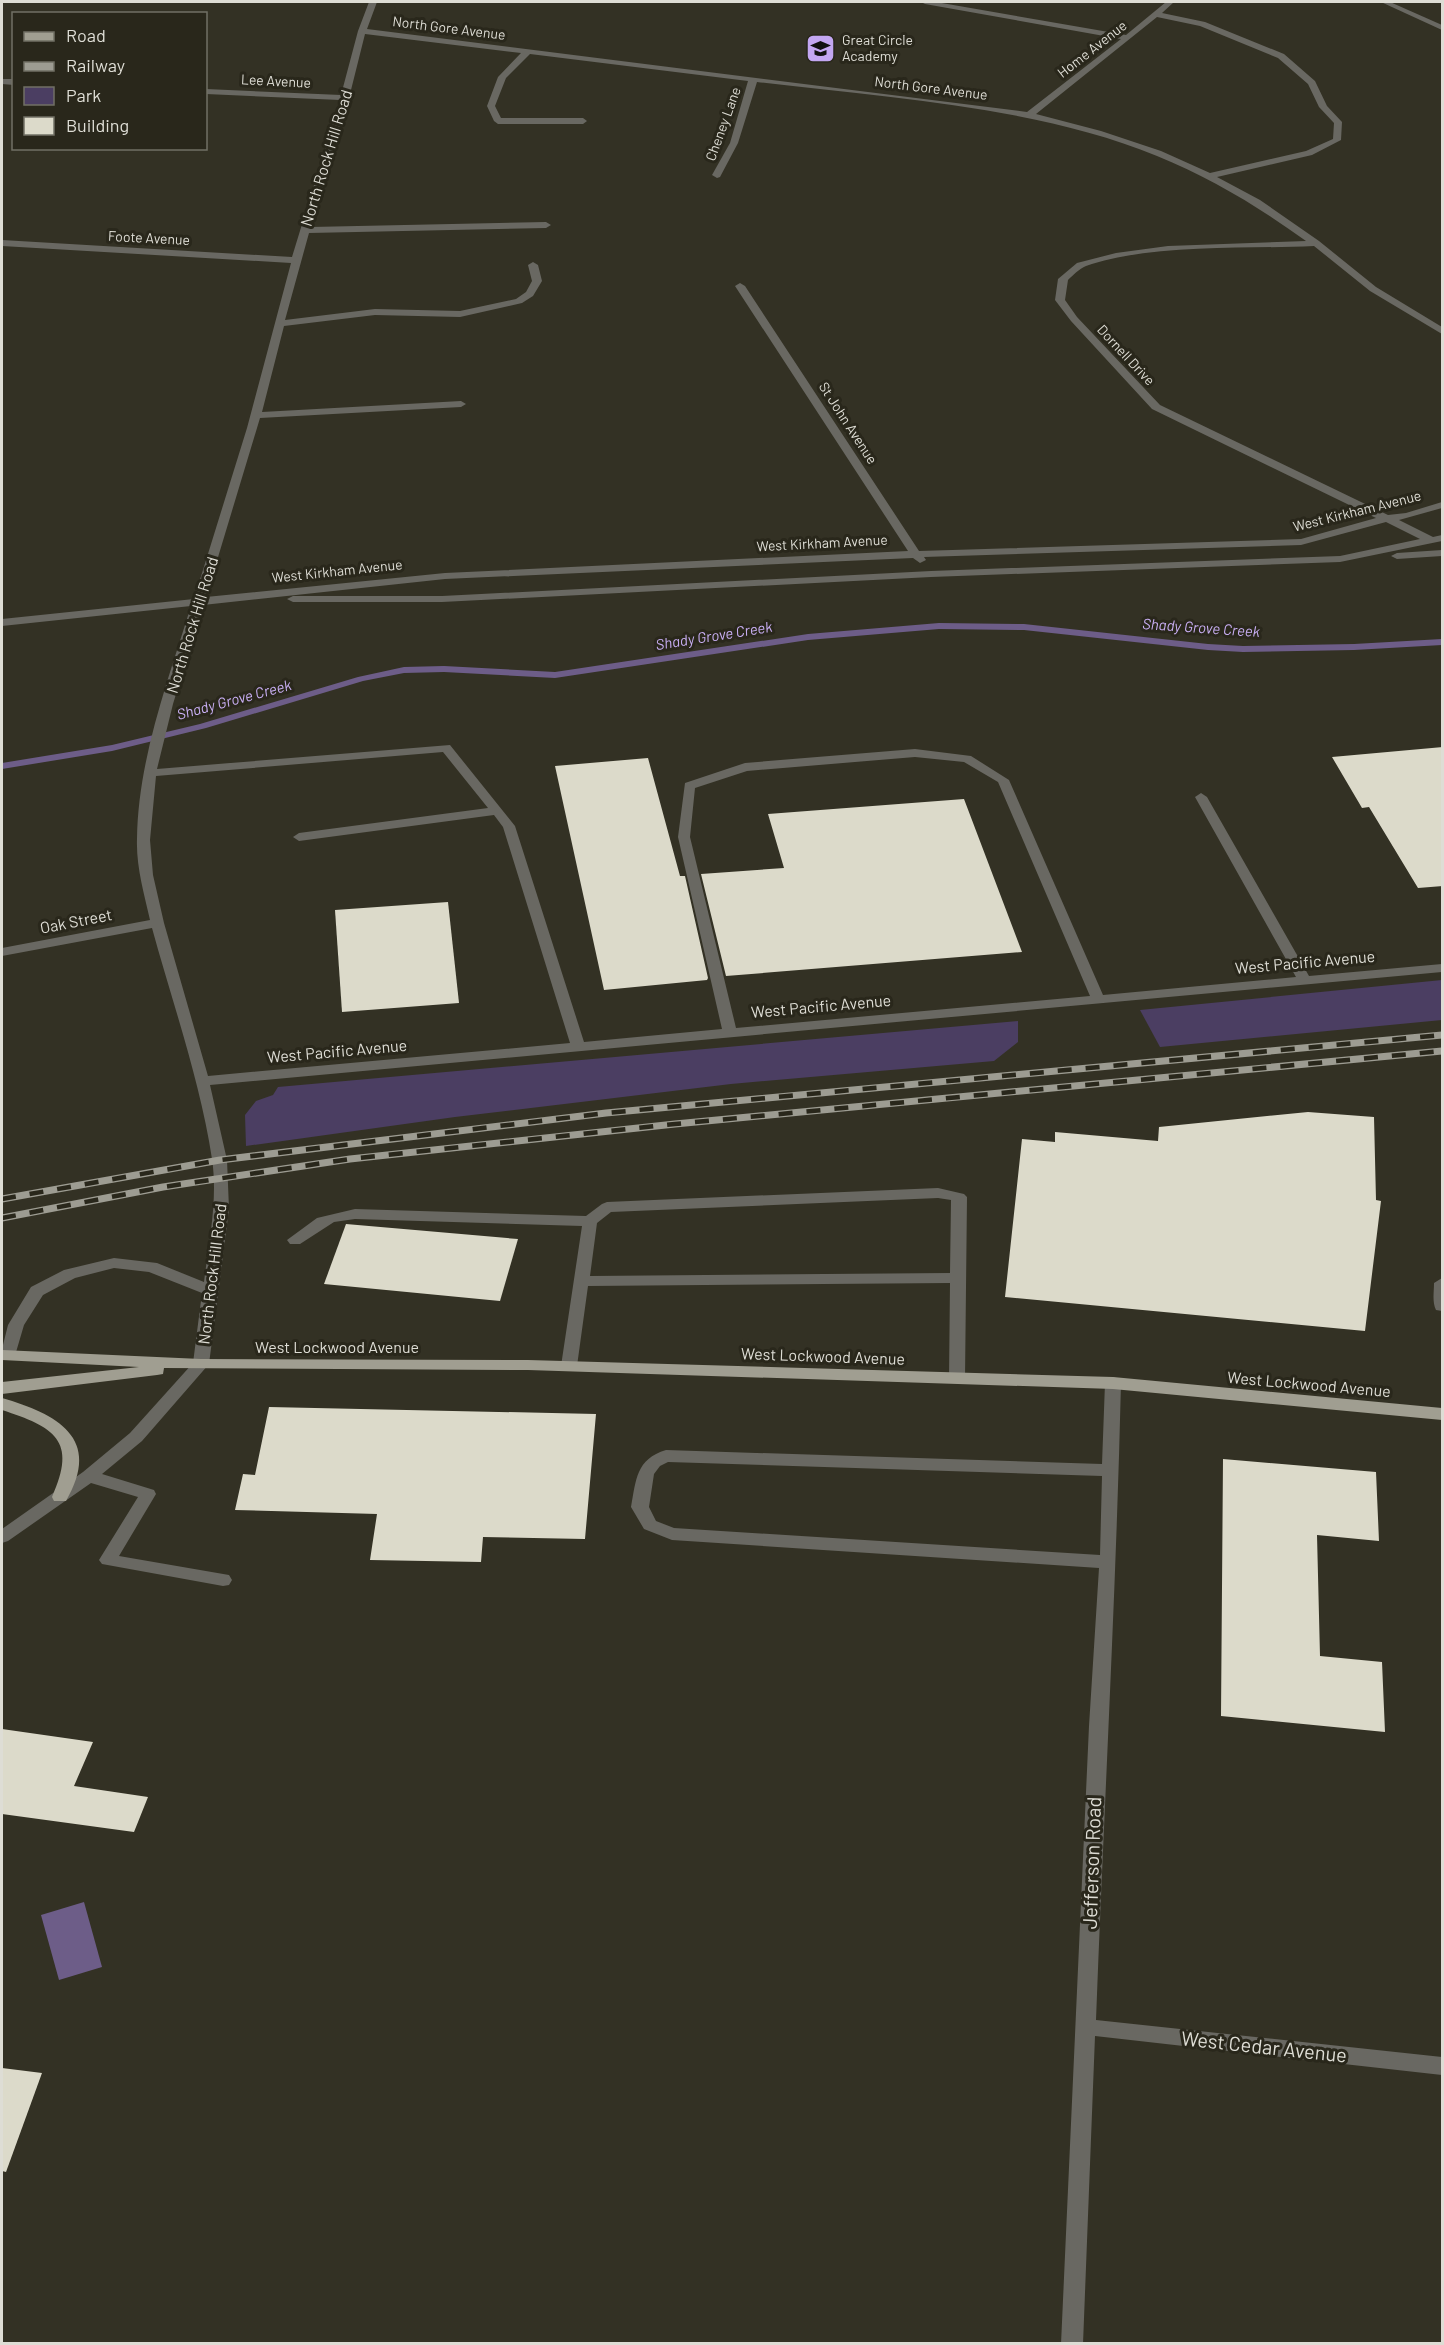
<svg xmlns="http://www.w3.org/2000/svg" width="1444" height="2345" viewBox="0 0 1444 2345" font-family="Barlow,sans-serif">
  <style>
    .green { fill: #4b3e62 }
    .water { fill: #6d5d88 }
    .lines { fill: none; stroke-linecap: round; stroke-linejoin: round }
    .stream { fill: #6d5d88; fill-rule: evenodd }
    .building { fill: #dcdaca }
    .minor { fill: #696862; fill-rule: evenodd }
    .major { fill: #a09e91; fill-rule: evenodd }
    .rail-casing { stroke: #9d9c92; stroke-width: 7 }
    .rail { stroke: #29271b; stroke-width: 4.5; stroke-dasharray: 14; stroke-linecap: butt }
    .labels { text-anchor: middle; stroke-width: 6; stroke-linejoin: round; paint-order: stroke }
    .far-street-label { font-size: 14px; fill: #deddd5; stroke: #29271b }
    .far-poi-label { font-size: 14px; fill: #deddd5; stroke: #29271b; text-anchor: start }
    .far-water-label { font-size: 15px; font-style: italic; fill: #c9aff4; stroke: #29271b }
    .street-label { font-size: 16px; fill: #deddd5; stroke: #29271b }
    .near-street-label { font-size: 20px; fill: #deddd5; stroke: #29271b }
  </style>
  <rect width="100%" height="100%" fill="#333124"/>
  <g class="green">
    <path d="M1442,980V1020L1160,1047L1140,1010Z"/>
    <path d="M1018,1021V1042L994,1061L731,1084L455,1117L246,1146L245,1115L256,1101L273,1095L278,1087Z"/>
  </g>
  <path class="water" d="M84,1902L102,1967L59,1980L41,1915Z"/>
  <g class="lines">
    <path class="stream" d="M939,623L1024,624L1208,644L1243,646L1354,644L1442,639V645L1354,650L1243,652L1208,650L1024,630L939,629L808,640L555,678L444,672L404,673L363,681L206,728L112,751L2,769V763L112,745L200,724L358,677L404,667L444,666L555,672L808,634Z"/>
  </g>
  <g class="building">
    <path d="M1443,747V886L1418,888L1369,807L1362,808L1332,757Z"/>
    <path d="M648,758L680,876H685L708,978L707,980L604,990L555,766Z"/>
    <path d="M964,799L1022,952L726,976L701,874L784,868L768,814Z"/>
    <path d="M448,902L459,1003L342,1012L335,910Z"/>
    <path d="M1308,1112L1374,1117L1376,1200L1381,1201L1365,1331L1005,1297L1022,1139L1055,1142V1132L1158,1141L1159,1127Z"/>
    <path d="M346,1224L518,1239L500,1301L324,1284Z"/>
    <path d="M269,1407L596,1414L585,1539L483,1537L481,1562L370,1560L377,1514L235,1510L243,1474L255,1475Z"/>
    <path d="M1223,1459L1376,1472L1379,1541L1317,1535L1320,1656L1382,1662L1385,1732L1221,1716Z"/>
    <path d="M2,1729L93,1742L74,1786L148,1797L134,1832L2,1814Z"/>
    <path d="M2,2068L42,2073L6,2172L2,2171Z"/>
  </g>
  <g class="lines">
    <g class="minor">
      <path d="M369,2H377L367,29L1027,112L1121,39L925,4L921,2H936L1126,35L1166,2H1174L1162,13L1205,22L1284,54L1315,81L1327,106L1342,122L1341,140L1312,155L1217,177L1260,200L1319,241L1376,287L1442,327V334L1370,291L1314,246C1247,249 1148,244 1086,266C1079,269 1073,275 1068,280L1065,300L1077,317L1160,405L1388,515L1406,513L1442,502V508L1399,520L1433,537L1442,535V541L1340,562L931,577L442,602H293L287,599L293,596H442L931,571L1340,556L1420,539L1386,522L1301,545L924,557L926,560L920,563L913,558L445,579L203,605L173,704L157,769L450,745L515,826L584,1042L722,1029L678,837L685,783L745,763L915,749L971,756L1009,780L1103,995L1296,977L1195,797L1201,793L1207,797L1309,976L1442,964V972L210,1085L227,1160L229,1209L209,1364L142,1441L102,1474L154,1490L156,1494L119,1556L229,1575L232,1580L229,1585L223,1586L102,1564L99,1560L138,1497L91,1483L8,1541L2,1543V1529L83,1472L130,1433L193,1363L202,1293L149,1272L114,1268L75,1278L43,1295L24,1325L14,1359H2V1349L8,1325L31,1287L64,1270L114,1258L157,1263L204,1282C209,1242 218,1199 212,1159C201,1084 172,1001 152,928L2,956V948L150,920C144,893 136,866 137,839C138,759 168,681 191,606L2,626V619L194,599L247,428L291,263L2,246V240L292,257L340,100L206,94V89L341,95L358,31ZM1157,17L1200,26L1278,58L1308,84L1319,107L1334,123L1333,139L1306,151L1210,173L1161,151L1101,131L1036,114ZM365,34L521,53L498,77L487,106L494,121L498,124H583L587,121L583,118H501L495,106L506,78L530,54L748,81L730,143L712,175L717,178L720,177L738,143L757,82C886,98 1037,106 1157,156C1211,178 1259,207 1306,241L1168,246L1116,253L1077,263L1058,279L1055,300L1071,321L1152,409L1376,518L1301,539L919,551L745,286L740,283L735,286L908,551L445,573L206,597L260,418L461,407L466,404L461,401L262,412L284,326L375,315L460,317L522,303L533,296L542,281L538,265L533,262L528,265L532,281L526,292L516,299L460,311L375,309L285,320L309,233L546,228L551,225L546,222L311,227L349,98ZM443,752L488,808L299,833L293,837L299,841L494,815L503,827L570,1043L208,1076L164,923L153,875L150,840L156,776ZM915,757L964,762L998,782L1090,996L736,1028L690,837L695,788L747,771Z"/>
      <path d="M1381,2H1390L1442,25V30Z"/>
      <path d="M2,79H14V85L2,84Z"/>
      <path d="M1442,550V556L1397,559L1391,556L1397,553Z"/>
      <path d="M938,1188L964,1194L967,1197L965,1379L963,1383H951L949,1379L950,1283L588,1286L577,1366L575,1370H563L561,1366L582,1226L355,1219L334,1222L300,1244H290L287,1240L317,1218L355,1209L586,1216L602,1204L607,1202ZM938,1198L951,1200L950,1273L590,1276L597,1223L611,1212Z"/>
      <path d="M1442,1278V1311L1436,1310C1432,1302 1434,1292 1434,1283Z"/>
      <path d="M1113,1377L1119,1379L1121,1383C1116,1595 1104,1807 1096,2020L1442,2057V2075L1095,2036L1083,2344H1061L1089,1726L1099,1568L672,1540L644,1529L631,1507C636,1480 636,1459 666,1450L1102,1464L1105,1383L1107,1379ZM668,1462L1102,1476L1100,1555L674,1528L656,1521L649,1507L654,1474L660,1466Z"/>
    </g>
    <g class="major">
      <path d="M2,1350L201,1359L528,1360L1113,1377L1442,1408V1420L1113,1389L528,1370L164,1368L163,1374L157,1375L2,1394V1382L139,1367L2,1360Z"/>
      <path d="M2,1398C57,1414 103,1438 66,1501H54L52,1497C78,1440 54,1427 2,1410Z"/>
    </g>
    <defs>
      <g id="rail">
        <path d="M2,1199L220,1160L606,1113L1442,1035"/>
        <path d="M2,1218L163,1187L350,1159L675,1124L1442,1051"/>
      </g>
    </defs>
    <use href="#rail" class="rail-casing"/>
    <use href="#rail" class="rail"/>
  </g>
  <defs>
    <symbol id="school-square" viewBox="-11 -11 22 22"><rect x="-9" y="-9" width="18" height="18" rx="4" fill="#c3a7f2" stroke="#29271b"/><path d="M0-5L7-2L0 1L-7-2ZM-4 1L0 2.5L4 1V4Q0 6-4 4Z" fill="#111"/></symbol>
  </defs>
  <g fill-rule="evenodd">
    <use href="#school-square" x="804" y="32" width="33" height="33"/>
  </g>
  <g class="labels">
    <g class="far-street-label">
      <text transform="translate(449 28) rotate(7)" y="5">North Gore Avenue</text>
      <text transform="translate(1092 49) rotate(-38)" y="5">Home Avenue</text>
      <text transform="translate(276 81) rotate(3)" y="5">Lee Avenue</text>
      <text transform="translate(931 88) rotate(7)" y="5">North Gore Avenue</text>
      <text transform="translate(723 124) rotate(-70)" y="5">Cheney Lane</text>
      <text transform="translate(149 238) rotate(3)" y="5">Foote Avenue</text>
      <text transform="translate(1126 355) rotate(47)" y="5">Dornell Drive</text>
      <text transform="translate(848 423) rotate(57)" y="5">St John Avenue</text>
      <text transform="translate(1357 511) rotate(-14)" y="5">West Kirkham Avenue</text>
      <text transform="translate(822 543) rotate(-3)" y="5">West Kirkham Avenue</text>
      <text transform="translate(337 571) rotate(-6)" y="5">West Kirkham Avenue</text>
    </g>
    <g class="far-poi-label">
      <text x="842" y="45">Great Circle<tspan x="842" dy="16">Academy</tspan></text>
    </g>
    <g class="far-water-label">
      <text transform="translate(1201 628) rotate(4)" y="5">Shady Grove Creek</text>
      <text transform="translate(714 636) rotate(-9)" y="5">Shady Grove Creek</text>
      <text transform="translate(234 700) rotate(-15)" y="5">Shady Grove Creek</text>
    </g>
    <g class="street-label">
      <text transform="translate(326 158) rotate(-73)" y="6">North Rock Hill Road</text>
      <text transform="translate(192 625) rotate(-73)" y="6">North Rock Hill Road</text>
      <text transform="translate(76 921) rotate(-11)" y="6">Oak Street</text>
      <text transform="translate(1305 962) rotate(-5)" y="6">West Pacific Avenue</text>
      <text transform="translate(821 1006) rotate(-5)" y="6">West Pacific Avenue</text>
      <text transform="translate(337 1051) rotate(-5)" y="6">West Pacific Avenue</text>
      <text transform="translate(212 1274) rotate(-83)" y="6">North Rock Hill Road</text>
      <text x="337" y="1353">West Lockwood Avenue</text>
      <text transform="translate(823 1356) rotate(2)" y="6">West Lockwood Avenue</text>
      <text transform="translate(1309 1384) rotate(5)" y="6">West Lockwood Avenue</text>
    </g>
    <g class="near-street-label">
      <text transform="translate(1092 1863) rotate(-88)" y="7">Jefferson Road</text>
      <text transform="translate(1264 2047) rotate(6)" y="7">West Cedar Avenue</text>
    </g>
  </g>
  <rect width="1444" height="2345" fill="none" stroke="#deddd5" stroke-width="6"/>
  <rect x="12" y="12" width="195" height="138" fill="#29271b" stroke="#717065" stroke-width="1.5"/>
  <rect x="24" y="32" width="30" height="9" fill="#a09e91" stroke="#717065" stroke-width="1.5"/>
  <text x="66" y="42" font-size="18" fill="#deddd5">Road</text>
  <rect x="24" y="62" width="30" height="9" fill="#9d9c92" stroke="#717065" stroke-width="1.5"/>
  <text x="66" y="72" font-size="18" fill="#deddd5">Railway</text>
  <rect x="24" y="87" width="30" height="18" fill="#4b3e62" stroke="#717065" stroke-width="1.5"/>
  <text x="66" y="102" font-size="18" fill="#deddd5">Park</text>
  <rect x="24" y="117" width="30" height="18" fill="#dcdaca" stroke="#717065" stroke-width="1.5"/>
  <text x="66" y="132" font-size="18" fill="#deddd5">Building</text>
</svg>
